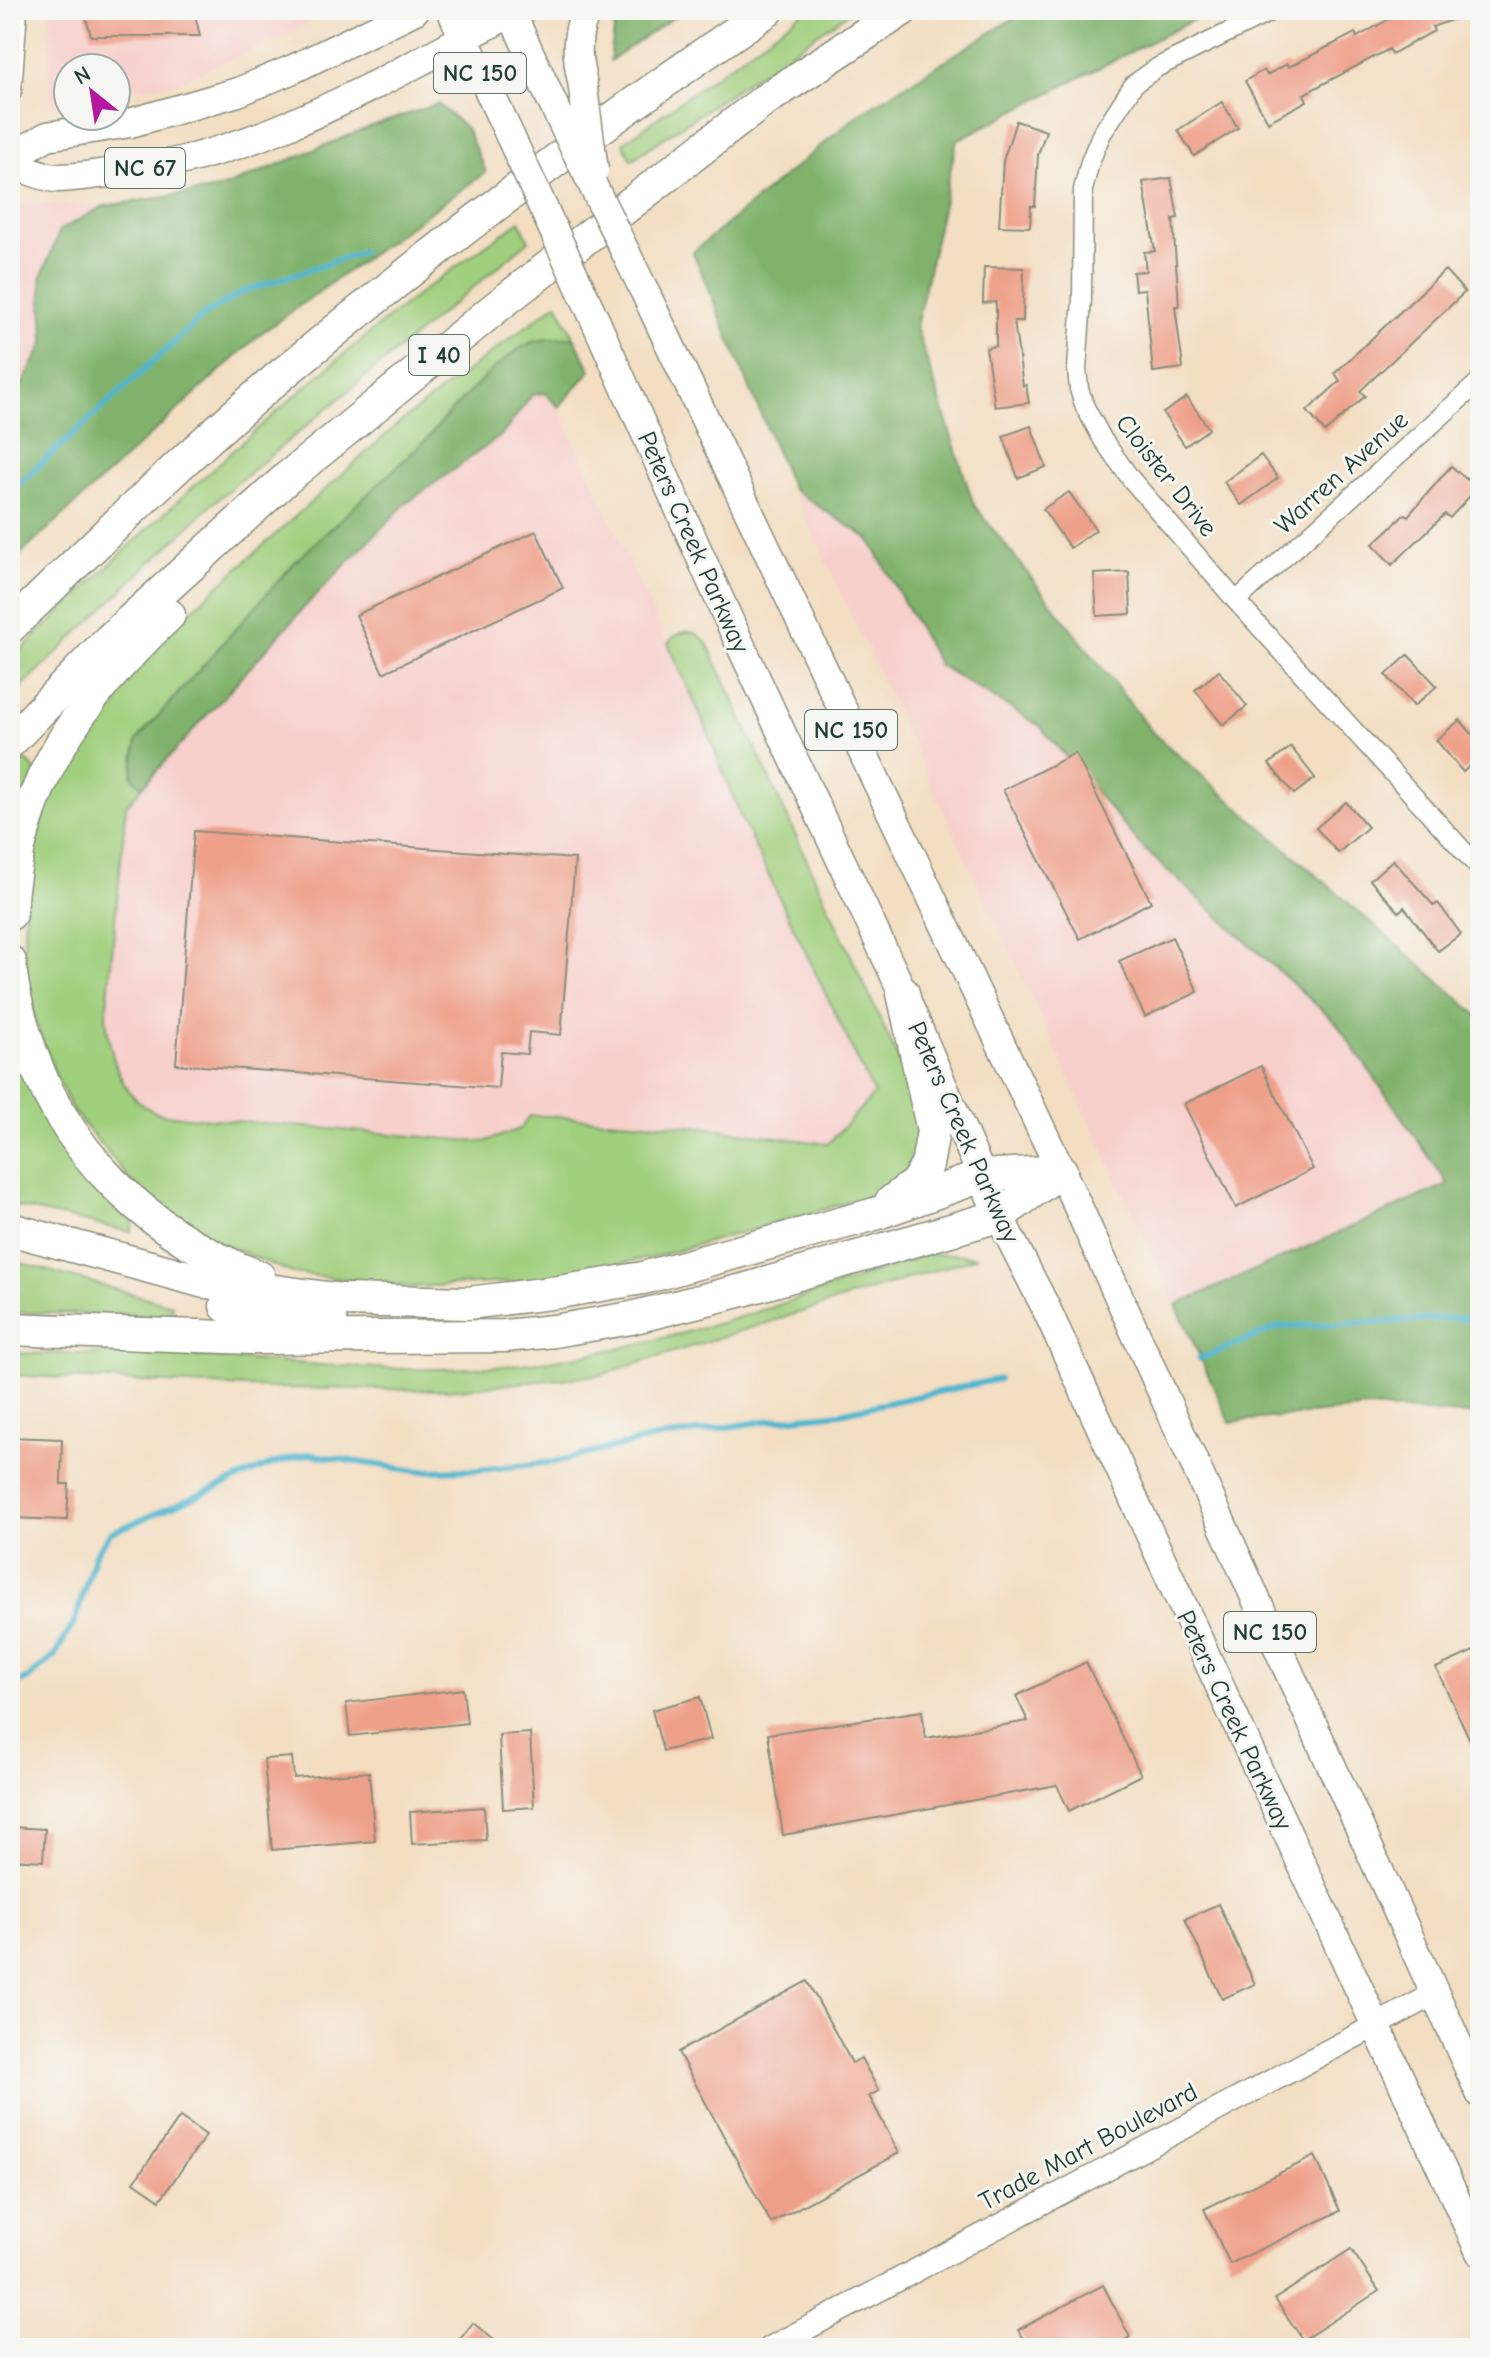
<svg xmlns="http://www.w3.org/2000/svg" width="1490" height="2358" viewBox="0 0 1490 2358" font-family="'Comic Neue',sans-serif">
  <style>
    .built { fill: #f7d0cc }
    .green { fill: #a0cf7d; stroke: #608658; stroke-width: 2 }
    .forest { fill: #80b26c; stroke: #507850; stroke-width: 2 }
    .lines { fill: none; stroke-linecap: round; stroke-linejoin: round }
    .stream { stroke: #50b5ce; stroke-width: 6 }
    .building { fill: #efa08a }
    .minor-casing { stroke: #898e7b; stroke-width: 21 }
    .tertiary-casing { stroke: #898e7b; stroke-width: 25 }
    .primary-casing { stroke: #898e7b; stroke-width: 31 }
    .motorway-casing { stroke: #898e7b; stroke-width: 35 }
    .minor { stroke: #fff; stroke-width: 18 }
    .tertiary { stroke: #fff; stroke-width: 22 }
    .primary { stroke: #fff; stroke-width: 28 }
    .motorway { stroke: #fff; stroke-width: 32 }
    .primary-bridge-casing { stroke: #898e7b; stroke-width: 31; stroke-linecap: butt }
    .primary-bridge { stroke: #fff; stroke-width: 28 }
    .labels { text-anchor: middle; stroke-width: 6; stroke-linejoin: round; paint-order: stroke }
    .shield { fill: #f6f6f2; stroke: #60746d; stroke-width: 2 }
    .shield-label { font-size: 24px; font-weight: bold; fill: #1f3d34 }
    .street-label { font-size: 26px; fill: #1f3d34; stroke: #f6f6f2 }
  </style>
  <rect width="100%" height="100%" fill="#f6f6f2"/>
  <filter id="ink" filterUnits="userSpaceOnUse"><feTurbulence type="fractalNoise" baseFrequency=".0125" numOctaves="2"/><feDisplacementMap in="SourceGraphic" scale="16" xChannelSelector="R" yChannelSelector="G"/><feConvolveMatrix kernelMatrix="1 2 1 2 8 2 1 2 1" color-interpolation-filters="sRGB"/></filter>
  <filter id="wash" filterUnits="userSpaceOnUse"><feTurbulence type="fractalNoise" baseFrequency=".006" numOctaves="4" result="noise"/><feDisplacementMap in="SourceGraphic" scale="32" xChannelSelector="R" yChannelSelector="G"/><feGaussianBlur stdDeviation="1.8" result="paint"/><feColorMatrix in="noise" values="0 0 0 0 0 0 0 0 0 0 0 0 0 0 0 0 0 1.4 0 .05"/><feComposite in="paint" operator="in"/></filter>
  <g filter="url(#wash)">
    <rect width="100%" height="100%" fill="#f3dec2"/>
    <g class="built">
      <path d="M50,10H328L300,29L179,82L116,93V68H68V102L50,105Z"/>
      <path d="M10,202L104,206L60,230L41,278L44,343L10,407Z"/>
      <path d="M544,393L559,407L706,728L742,820L874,1095L827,1144L552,1116L484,1142L151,1112L138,1104L117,1067L108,1041L106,1016L126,806L310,601L404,505L502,435L532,395Z"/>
      <path d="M792,489L869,539L939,665L1040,726L1142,847L1337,1024L1448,1185L1176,1305Z"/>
    </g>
    <g class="green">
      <path d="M806,10H853L631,160L623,143Z"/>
      <path d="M520,221L529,241L212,504L10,698V661C136,538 264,417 402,307C440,277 481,249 520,221Z"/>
      <path d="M557,303L574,337L532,342L445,417L428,438L296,561L137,740L132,776L142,787L126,806L106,1016C109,1055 122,1106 165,1115L484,1142L520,1129L530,1116H551L702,1127L828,1144L874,1094L742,820L706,728L668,643C682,628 696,627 708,645L909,1082L924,1143L898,1182L870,1196L655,1257L516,1282L411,1287L293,1273L213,1240L173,1218L133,1183L73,1111L55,1073L36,1023L24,951L25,901L38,830L71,749L156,642L399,423Z"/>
      <path d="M26,760L36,771L10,843V777Z"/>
      <path d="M10,1010L134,1220L131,1232L10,1205Z"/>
      <path d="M955,1254L977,1257L600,1375L448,1390L267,1388L10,1375V1353C73,1354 136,1353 198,1357C303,1362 409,1376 514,1365C657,1350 789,1303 924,1255Z"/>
      <path d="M10,1260L172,1305L169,1316L10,1312Z"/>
    </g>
    <g class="forest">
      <path d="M622,10H684L610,61L616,14Z"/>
      <path d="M1027,10H1213L957,140L916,327L974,505L1154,734L1480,1017V1415L1368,1408L1230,1422L1176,1305L1448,1184L1337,1024L1142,847L1040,726L939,665L869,539L792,489L693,252L859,114Z"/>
      <path d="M438,104L466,128L486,172L260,334L10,564V407L44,343L41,278L60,230L104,206L219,189L372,126Z"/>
      <path d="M574,337L591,370L559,407L545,393L532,395L502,435L404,505L310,601L142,787L132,776L137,740L296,561L428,438C447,414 502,355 530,343C542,338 560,339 574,337Z"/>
    </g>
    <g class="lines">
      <g class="stream">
        <path d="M10,492L204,315L242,292L362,252"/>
        <path d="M1199,1359L1278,1327L1454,1318L1480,1321"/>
        <path d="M10,1686L29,1678L55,1655L75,1621L94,1556L110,1533L272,1464L308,1454L416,1471L478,1470L554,1462L645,1440L766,1421L840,1413L999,1379"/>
      </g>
    </g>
    <g id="blocks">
      <g class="building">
        <path d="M84,10H194L200,36H91Z"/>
        <path d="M1405,10L1474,12L1432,27L1434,31L1392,54L1389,49L1304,94L1307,101L1268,122L1245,81L1264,70L1267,75L1287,64L1289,67L1355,33L1357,37Z"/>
        <path d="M1222,102L1238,128L1194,156L1178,130Z"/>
        <path d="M1016,121L1046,131L1038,155L1035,206H1031L1030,227L999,226L1003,161Z"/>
        <path d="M1171,178L1178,218L1173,219L1179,306H1175L1183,368L1153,372L1145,289L1135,290L1133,272L1146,271L1144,252L1155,251L1143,182Z"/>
        <path d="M984,267L1024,268L1023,321H1014L1023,386L1026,385L1029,403L995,407L986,348L996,346V302L983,303Z"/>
        <path d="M1445,270L1465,292L1360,391L1365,396L1325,432L1307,411L1340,381L1335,373Z"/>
        <path d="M1187,397L1209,429L1185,446L1163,413Z"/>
        <path d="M1031,426L1046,467L1018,478L1003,436Z"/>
        <path d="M1261,455L1278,478L1241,505L1224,482Z"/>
        <path d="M1451,466L1477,488L1450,518L1445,514L1392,565L1373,544L1405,514L1408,516Z"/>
        <path d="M1069,492L1096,530L1070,548L1043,509Z"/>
        <path d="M536,531L563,588L383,673L356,615Z"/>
        <path d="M1129,572L1131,614L1097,616L1094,574Z"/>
        <path d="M1408,655L1437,686L1414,706L1386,675Z"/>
        <path d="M1219,671L1247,706L1223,725L1195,690Z"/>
        <path d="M1460,720L1480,743V757L1463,772L1436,740Z"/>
        <path d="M1291,747L1315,778L1294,794L1269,764Z"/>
        <path d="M1075,753L1151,902L1080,939L1003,790Z"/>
        <path d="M1346,802L1368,827L1338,853L1316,828Z"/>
        <path d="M194,831L575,859L561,1035L529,1032L527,1054L501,1052L498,1088L176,1064Z"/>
        <path d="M1393,860L1434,906L1438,903L1461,934L1438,951L1404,907L1399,912L1370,880Z"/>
        <path d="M1172,937L1198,992L1145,1017L1119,961Z"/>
        <path d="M1261,1066L1313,1169L1236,1208L1184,1104Z"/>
        <path d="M10,1437L62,1439L61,1484H69L67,1520L10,1518Z"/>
        <path d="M1480,1648V1761L1436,1668Z"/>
        <path d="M1086,1662L1141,1775L1069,1811L1057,1785L783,1835L768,1734L922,1711L926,1738L1028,1721L1016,1696Z"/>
        <path d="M463,1689L467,1723L350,1736L346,1703Z"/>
        <path d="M700,1697L711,1739L663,1751L652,1710Z"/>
        <path d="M530,1733L534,1807L503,1809L499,1735Z"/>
        <path d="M292,1757L294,1778L369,1772L375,1841L272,1850L264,1759Z"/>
        <path d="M484,1807L486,1840L412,1844L410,1812Z"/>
        <path d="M10,1827L45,1829L43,1861L10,1859Z"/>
        <path d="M1218,1904L1255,1984L1222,1999L1185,1919Z"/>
        <path d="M807,1981L852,2063L861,2058L879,2091L869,2096L899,2153L771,2223L678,2052Z"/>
        <path d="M180,2117L206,2135L160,2200L134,2182Z"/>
        <path d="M1315,2156L1340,2211L1230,2264L1204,2209Z"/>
        <path d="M1351,2249L1379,2291L1303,2340L1275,2299Z"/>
        <path d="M1103,2285L1130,2337L1110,2348H1028L1018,2330Z"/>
        <path d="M473,2323L504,2348H453Z"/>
      </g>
    </g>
  </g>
  <g filter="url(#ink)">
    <use href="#blocks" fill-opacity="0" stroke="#898e7b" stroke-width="2"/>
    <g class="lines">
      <defs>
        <g id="minor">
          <path d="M1274,10L1158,67L1134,84L1101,135L1090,162L1083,190L1082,299L1077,369L1079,389L1085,407L1103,440L1131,479L1236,601L1480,869"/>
          <path d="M1236,601L1480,381"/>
        </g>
        <g id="tertiary">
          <path d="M10,91L16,10"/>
          <path d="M770,2348L1433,1995"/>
        </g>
        <g id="primary">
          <path d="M451,10L510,136"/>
          <path d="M510,10L553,104"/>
          <path d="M582,81C576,55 575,34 587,10"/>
          <path d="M10,158L47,136L130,123L238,92L293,69L415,10"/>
          <path d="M10,163C24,168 42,177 56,178C70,178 85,176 99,174C251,163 385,78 517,10"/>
          <path d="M643,288L1079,1209L1480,2093"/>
          <path d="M596,322L726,614L903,993L999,1216L1045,1306L1480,2252"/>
        </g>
        <g id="motorway">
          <path d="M10,627C98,542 186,455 280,376C437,246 600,124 768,10"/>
          <path d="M10,742L110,639L287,478L499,305L765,100L902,10"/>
          <path d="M10,914C16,788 80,698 169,615"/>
          <path d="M10,962C11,986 18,1011 25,1034C60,1151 147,1233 259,1277"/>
          <path d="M891,1202L916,1183L927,1165L933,1131L903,993"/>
          <path d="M10,1229L205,1282L343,1300L468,1303L559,1292L643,1278L875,1214L982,1176L1061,1171"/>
          <path d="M226,1306L331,1322"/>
          <path d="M10,1329L252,1338L505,1336L554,1331L631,1318L743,1290L999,1216L1061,1171"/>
        </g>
      </defs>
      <use href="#minor" class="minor-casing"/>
      <use href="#tertiary" class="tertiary-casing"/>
      <use href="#primary" class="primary-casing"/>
      <use href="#motorway" class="motorway-casing"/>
      <use href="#minor" class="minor"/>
      <use href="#tertiary" class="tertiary"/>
      <use href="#primary" class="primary"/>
      <use href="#motorway" class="motorway"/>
      <defs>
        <g id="primary-bridge">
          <path d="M582,81L594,170"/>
          <path d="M553,104L643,288"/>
          <path d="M510,136L596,322"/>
        </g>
      </defs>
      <use href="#primary-bridge" class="primary-bridge-casing"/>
      <use href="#primary-bridge" class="primary-bridge"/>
    </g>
  </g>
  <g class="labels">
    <g class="shield">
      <rect x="434" y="53" width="92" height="40" rx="6"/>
      <rect x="105" y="148" width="80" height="40" rx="6"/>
      <rect x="409" y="335" width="60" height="40" rx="6"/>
      <rect x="805" y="710" width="92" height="40" rx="6"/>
      <rect x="1224" y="1612" width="92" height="40" rx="6"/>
    </g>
    <g class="shield-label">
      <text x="480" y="81">NC 150</text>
      <text x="145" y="176">NC 67</text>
      <text x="439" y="363">I 40</text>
      <text x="851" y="738">NC 150</text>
      <text x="1270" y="1640">NC 150</text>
    </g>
    <g class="street-label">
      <text transform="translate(1341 472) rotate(-42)" y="9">Warren Avenue</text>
      <text transform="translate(1167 475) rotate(52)" y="9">Cloister Drive</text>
      <text transform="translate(694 542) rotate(66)" y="9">Peters Creek Parkway</text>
      <text transform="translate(964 1132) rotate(66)" y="9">Peters Creek Parkway</text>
      <text transform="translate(1235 1720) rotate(65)" y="9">Peters Creek Parkway</text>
      <text transform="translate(1088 2146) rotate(-28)" y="9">Trade Mart Boulevard</text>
    </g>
  </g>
  <rect width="1490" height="2358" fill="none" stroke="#f6f6f2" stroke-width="40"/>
  <g transform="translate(92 92) rotate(330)"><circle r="38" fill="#f6f6f2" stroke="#a0aca6" stroke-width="2"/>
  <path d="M0-6L14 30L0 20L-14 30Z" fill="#b5179e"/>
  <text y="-12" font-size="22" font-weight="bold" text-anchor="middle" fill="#1f3d34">N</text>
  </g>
</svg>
